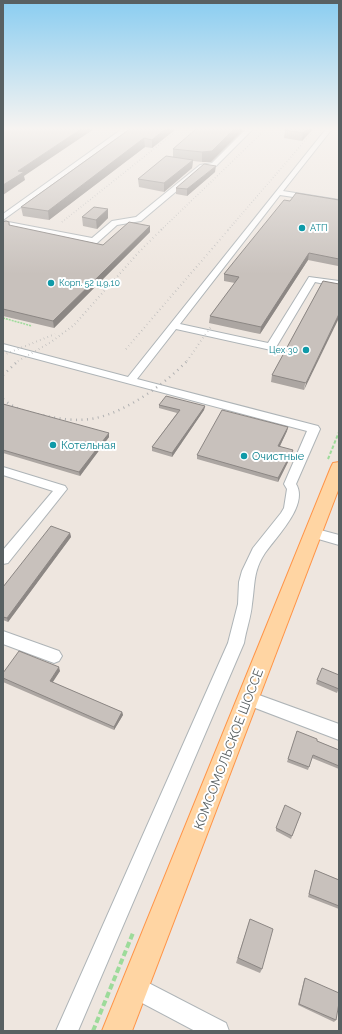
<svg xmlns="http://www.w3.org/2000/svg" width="342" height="1034" viewBox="0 0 342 1034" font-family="Raleway,sans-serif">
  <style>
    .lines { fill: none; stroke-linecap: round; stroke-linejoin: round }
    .minor-casing { stroke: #aeb4b7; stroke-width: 2 }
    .major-casing { stroke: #ff9447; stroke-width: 2 }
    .path-far2 { stroke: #9ddb9a; stroke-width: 1.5; stroke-dasharray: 2 1; stroke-linecap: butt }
    .path-far1 { stroke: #9ddb9a; stroke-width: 2; stroke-dasharray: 3.5 2; stroke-linecap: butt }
    .path { stroke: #9ddb9a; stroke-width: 4; stroke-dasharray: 6 3; stroke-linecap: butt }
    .minor { fill: #fff; fill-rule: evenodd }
    .major { fill: #ffd5a3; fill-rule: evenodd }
    .rail-far2 { stroke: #b0b1b2; stroke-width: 1.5; stroke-dasharray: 0.5 2.5; stroke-linecap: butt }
    .rail-far1 { stroke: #b0b1b2; stroke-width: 2; stroke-dasharray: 0.5 3.5; stroke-linecap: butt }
    .rail { stroke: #b0b1b2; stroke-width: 2.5; stroke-dasharray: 1 4.5; stroke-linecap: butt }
    .wall { fill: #aca6a2 }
    .shaded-wall { fill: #8c8784 }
    .building { fill: #c8c1bc; stroke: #8c8784 }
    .culture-dot { fill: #0f9aa8; stroke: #fff; stroke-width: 1.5 }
    .labels { text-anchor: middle; stroke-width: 4; stroke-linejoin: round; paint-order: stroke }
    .far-culture-label { font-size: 9px; fill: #0d838f; stroke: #fff; text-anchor: start }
    .culture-label { font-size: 11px; fill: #0d838f; stroke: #fff; text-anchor: start }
    .near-street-label { font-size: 13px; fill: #586062; stroke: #fff }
  </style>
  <rect width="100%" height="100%" fill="#eee6df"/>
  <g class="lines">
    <defs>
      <g id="minor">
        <path d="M122,129H129L3,220V214Z"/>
        <path d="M246,129H253L216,166L204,168L141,221L117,225L97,243H94L3,225V221L92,238L112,221L136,217L200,165L212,163Z"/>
        <path d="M326,129H332L283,191L339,200V204L280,195L180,324L268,343L309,277L339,281V287L315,282L275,349L271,350L176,329L137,379L318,426L320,429L296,484C309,505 276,537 265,553C253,571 255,584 252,604C251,617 246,630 244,643L78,1031H56L228,643L238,604L239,582L242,571L253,548L281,513L284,508L287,489L284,484L307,431L3,350V344L128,377Z"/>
        <path d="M3,467L65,486L67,489L8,563L3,564V550L53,491L3,475Z"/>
        <path d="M313,528L339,535V545L308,536L306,533L308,530Z"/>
        <path d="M3,631L59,651L62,656L59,661L54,663L3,644Z"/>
        <path d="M248,691L339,724V740L242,703L240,698L242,693Z"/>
        <path d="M135,976L226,1023L229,1031H195L127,995L124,987L127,979Z"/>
      </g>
      <path id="major" d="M339,462V488L132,1031H102L331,467L333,463Z"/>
    </defs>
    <use href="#minor" class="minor-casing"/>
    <use href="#major" class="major-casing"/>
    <path class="path-far2" d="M3,318L32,326"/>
    <path class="path-far1" d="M328,459L339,432"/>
    <path class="path" d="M93,1031L133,933"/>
    <use href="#minor" class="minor"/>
    <use href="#major" class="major"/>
    <g class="rail-far2">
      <path d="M62,222L179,129"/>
      <path d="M161,230L266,129"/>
      <path d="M228,230L315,129"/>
    </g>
    <g class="rail-far1">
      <path d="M126,349L229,229"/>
      <path d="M3,355L55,334"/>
      <path d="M18,361L51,342L74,325L139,252L162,229"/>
      <path d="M187,361L212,325"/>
    </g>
    <g class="rail">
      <path d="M3,375L19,360"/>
      <path d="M3,399C14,409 28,412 42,415C59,419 79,422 96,418C128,411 166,383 188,360"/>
    </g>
  </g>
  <g class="wall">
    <path d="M130,129H176L152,148L145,147L49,220L23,216L21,207Z"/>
    <path d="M244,129L211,162H202L193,161L192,168L164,192L139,187L138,179L173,157V149Z"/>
    <path d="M286,129H313L302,141L284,138L285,130Z"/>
    <path d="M215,172L187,196L176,194V188Z"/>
    <path d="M339,200V263L338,266L308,260L260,334L209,323L210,316L235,283L224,281V274L290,201Z"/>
    <path d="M108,209V218L97,229L83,226L82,217Z"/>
    <path d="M3,222H9L10,226L103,245L150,232L54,328L3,316Z"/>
    <path d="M323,281L304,390L271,382L272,375Z"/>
    <path d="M3,404L109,437L80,476L3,453Z"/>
    <path d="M159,405L205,406L204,410L172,457L152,451V447L177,413L159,408Z"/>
    <path d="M288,427L287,431L280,446L292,454L278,482L197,459V455Z"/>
    <path d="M70,533L71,537L8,622L3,620V587Z"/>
    <path d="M60,671L52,682L122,712L123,715L114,730L3,682V673Z"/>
    <path d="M317,680L339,688L337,693L316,684Z"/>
    <path d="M297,731L317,741L339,750V769L312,758L308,770L287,762Z"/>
    <path d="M301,813L291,839L276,831V828Z"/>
    <path d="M315,870L339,880V909L308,897Z"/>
    <path d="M250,919L262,969L260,973L236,963Z"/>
    <path d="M305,978L336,1020L334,1022L298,1005L304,980Z"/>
  </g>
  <g class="shaded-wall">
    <path d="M81,129H94L24,176L25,180L3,195V185L18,171Z"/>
    <path d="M165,129H176L152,148V140Z"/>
    <path d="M234,129H244L211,162H202V152Z"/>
    <path d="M307,129H313L302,141L303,133Z"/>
    <path d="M144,138L145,147L49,220L48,211Z"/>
    <path d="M193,160L192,168L164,192V183Z"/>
    <path d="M216,166L215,172L187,196V189Z"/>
    <path d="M108,209V218L97,229L96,220Z"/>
    <path d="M150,226V232L54,328L53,321Z"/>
    <path d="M309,253L308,260L260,334L261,327Z"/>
    <path d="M339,314V318L304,390L306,383Z"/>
    <path d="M205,406L204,410L172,457V453Z"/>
    <path d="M288,427L287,431L278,450V446Z"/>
    <path d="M109,433V437L80,476L79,472Z"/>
    <path d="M293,450L292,454L278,482V478Z"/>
    <path d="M70,533L71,537L8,622L7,618Z"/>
    <path d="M59,667L60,671L51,685L50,681Z"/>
    <path d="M122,712L123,715L114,730V727Z"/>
  </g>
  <g class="building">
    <path d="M3,129H81L18,171L24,172L3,185Z"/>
    <path d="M130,129H165L152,140L144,138L48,211L21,207Z"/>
    <path d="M196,129H234L212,151L202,152L173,149Z"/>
    <path d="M286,129H307L303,133L285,130Z"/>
    <path d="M166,156L193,160L164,183L138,179Z"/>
    <path d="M204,164L216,166L187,189L176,188Z"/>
    <path d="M296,193L339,200V259L309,253L261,327L210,316L239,277L224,274L284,200L290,201Z"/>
    <path d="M94,207L108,209L96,220L82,217Z"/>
    <path d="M6,221L9,222V225L103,245L129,222L150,226L53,321L3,309V222Z"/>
    <path d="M323,281L339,284V314L306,383L272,375Z"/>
    <path d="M166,396L205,406L172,453L152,447L180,410L159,405Z"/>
    <path d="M3,404L109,433L79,472L3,450Z"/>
    <path d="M222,410L288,427L278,446L293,450L278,478L197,455Z"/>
    <path d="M51,526L70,533L7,618L3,617V587Z"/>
    <path d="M19,651L59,667L50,681L122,712L114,727L3,678V673Z"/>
    <path d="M322,668L339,675V689L317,680Z"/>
    <path d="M297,731L317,739V741L339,750V766L313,755L309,767L288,759Z"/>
    <path d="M285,805L301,813L292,836L276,828Z"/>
    <path d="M315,870L339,880V906L309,894Z"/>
    <path d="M250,919L273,929L262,969L238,958Z"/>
    <path d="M305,978L339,993V1003L336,1020L299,1004Z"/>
  </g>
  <linearGradient id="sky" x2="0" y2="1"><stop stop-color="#8acdf1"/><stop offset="0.47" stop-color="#f7f4f1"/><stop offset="1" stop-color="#f7f4f1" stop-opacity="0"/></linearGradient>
  <rect width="342" height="274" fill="url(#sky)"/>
  <g class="culture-dot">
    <circle cx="302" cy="228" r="4"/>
    <circle cx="51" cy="283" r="4"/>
    <circle cx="306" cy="350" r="4"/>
    <circle cx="53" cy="445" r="4"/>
    <circle cx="244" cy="456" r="4"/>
  </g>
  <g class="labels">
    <g class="far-culture-label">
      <text x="310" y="231">АТП</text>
      <text x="59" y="286">Корп. 52 ц.9,10</text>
      <text x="298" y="353" text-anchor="end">Цех 30</text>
    </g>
    <g class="culture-label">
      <text x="61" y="449">Котельная</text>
      <text x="252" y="460">Очистные</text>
    </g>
    <g class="near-street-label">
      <text transform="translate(228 749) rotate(-69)" y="5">КОМСОМОЛЬСКОЕ ШОССЕ</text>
    </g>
  </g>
  <rect width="342" height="1034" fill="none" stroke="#586062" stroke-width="8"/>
</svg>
